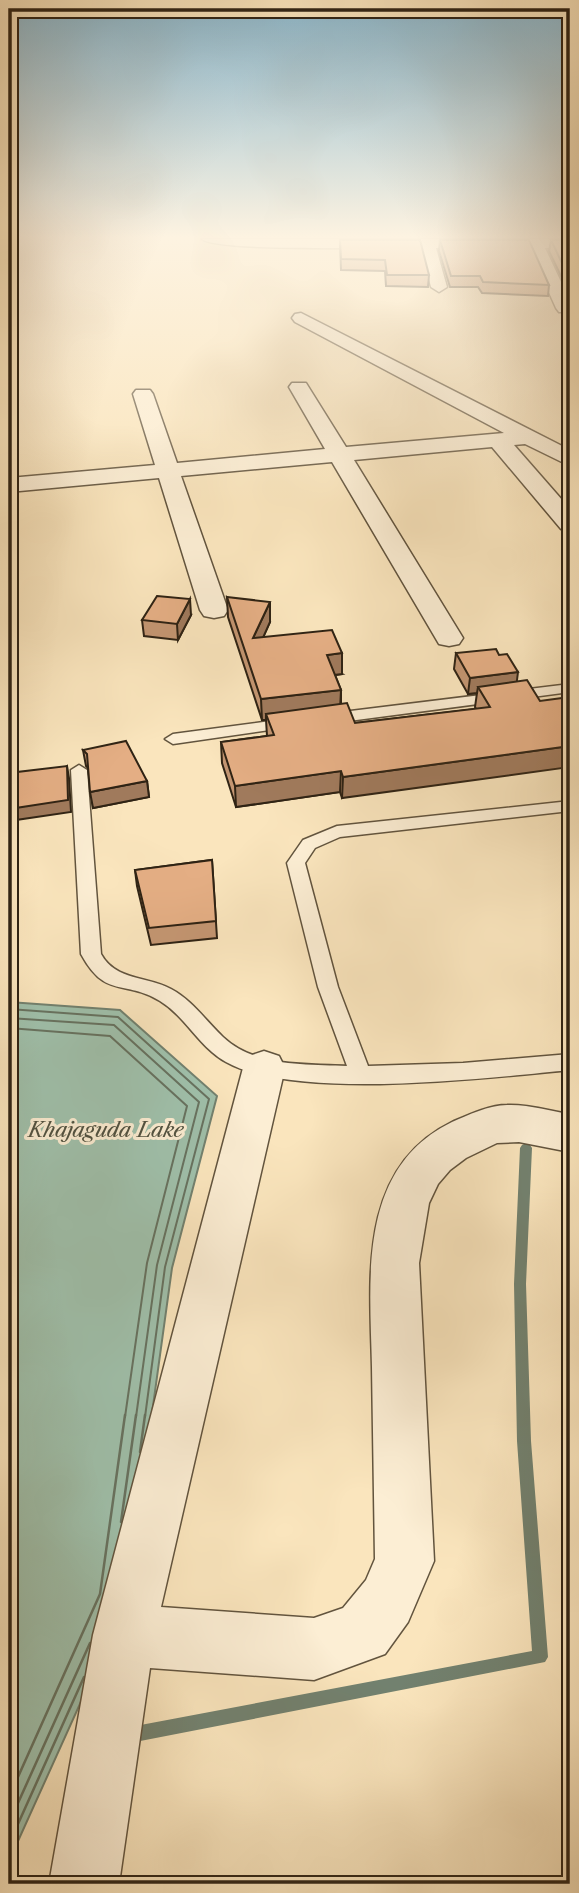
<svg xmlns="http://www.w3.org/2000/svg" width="579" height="1893" viewBox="0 0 579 1893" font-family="'Libre Caslon Text',serif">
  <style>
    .water { fill: #9fc0ab; stroke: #72816f; stroke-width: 2 }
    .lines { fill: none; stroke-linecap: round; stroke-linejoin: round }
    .shore-far1 { stroke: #677260; stroke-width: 2 }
    .shore { stroke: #677260; stroke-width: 2.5 }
    .stream { fill: #72816f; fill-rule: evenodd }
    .lane-casing { stroke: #62543e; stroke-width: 3 }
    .street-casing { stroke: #62543e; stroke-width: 3 }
    .lane { fill: #fceed4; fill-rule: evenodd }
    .street { fill: #fceed4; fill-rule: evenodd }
    .wall { fill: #c49672; stroke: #2f2314; stroke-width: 2 }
    .shaded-wall { fill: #a07a5c; stroke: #2f2314; stroke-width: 2 }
    .building { fill: #e4ae84; stroke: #2f2314; stroke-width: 2 }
    .labels { text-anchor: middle; stroke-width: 6; stroke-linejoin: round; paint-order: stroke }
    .water-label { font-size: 21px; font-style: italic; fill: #515241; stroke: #fceed4 }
  </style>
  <rect width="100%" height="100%" fill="#fae5bd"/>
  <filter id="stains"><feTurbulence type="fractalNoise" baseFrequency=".00286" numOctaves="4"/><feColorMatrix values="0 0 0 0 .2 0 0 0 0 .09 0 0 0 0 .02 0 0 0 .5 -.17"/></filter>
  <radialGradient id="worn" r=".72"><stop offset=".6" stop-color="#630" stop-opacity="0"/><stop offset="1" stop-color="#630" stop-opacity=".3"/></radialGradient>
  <path class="water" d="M9,1002L120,1010L217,1096L172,1268L126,1602L9,1861Z"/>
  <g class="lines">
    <g class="shore-far1">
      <path d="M9,1009L118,1017L209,1099L165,1267L145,1417"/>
      <path d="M9,1018L114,1025L199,1102L157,1265L136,1417"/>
      <path d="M9,1028L110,1036L187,1106L147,1263L125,1417"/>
    </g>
    <g class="shore">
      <path d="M140,1452L145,1415"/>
      <path d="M121,1522L136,1415"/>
      <path d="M9,1797L100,1594L125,1415"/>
      <path d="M9,1823L90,1643"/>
      <path d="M9,1844L84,1677"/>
    </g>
    <path class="stream" d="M526,1143L530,1145L532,1148L526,1284L531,1441L548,1657L545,1662L130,1743L124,1741L122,1735L124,1729L130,1727L532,1651L517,1441L514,1284L520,1148L522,1145Z"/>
    <defs>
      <g id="lane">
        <path d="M570,684V692L326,724L318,719L326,714Z"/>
        <path d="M293,718L301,723L298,726L173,744L165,739L173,734Z"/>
        <path d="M79,765L87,770L101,954C116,981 147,976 171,989C192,1000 206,1021 223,1037C255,1067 305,1064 347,1066L318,987L287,863L303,840L337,826L570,801V811L340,837L315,848L305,863L338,987L368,1066L463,1063L570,1054V1070C489,1078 295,1101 226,1062C199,1047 186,1017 160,1001C124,979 106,1000 81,954L71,770Z"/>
      </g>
      <g id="street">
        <path d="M202,239H570V248H545L570,301V312H559L556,308L529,248H436L447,287L439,292L431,287L421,248C390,247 215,252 202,239Z"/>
        <path d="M301,313L570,450V466L525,444L514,445L570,509V531L561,529L492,447L354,460L463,638L459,644L449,646L439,644L332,462L181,476L228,610L224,616L214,618L204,616L200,610L159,478L9,492V478L155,465L133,394L136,390H150L153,394L177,463L325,449L289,387L292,383H306L346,447L504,433L295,322L292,318L295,314Z"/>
        <path d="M264,1051L279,1056L285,1068L161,1607L314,1618L343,1608L366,1580L375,1559C374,1495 373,1431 372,1367C370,1279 357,1168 452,1122C468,1115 489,1105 507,1105C528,1104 550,1111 570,1114V1152L519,1142L497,1143L466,1158L450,1170L438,1184L429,1203L419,1263L434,1561L408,1622L385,1654L314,1680L150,1668L119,1884H49L93,1635L243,1068L249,1056Z"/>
      </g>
    </defs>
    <use href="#lane" class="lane-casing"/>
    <use href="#street" class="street-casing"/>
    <use href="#lane" class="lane"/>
    <use href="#street" class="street"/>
  </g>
  <g class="wall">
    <path d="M570,239V295L549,251L551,240Z"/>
    <path d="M340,240L429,275L428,287L386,286L385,271L341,270Z"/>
    <path d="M440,240L549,285L548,296L482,293L478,287H450L439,251Z"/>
    <path d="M227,597L270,622L263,637L342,674L335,675L341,690V704L355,723L476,709L475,707L477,693L468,694L454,669L456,653L517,682L540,701L342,798L340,792L236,807L222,763L221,742L267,736L266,720H262L228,617Z"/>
    <path d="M191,615L178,640L144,636L142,620Z"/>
    <path d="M83,750L147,781L149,797L93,808L88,768L86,766Z"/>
    <path d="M212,860L217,938L151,945L137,886L135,870Z"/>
  </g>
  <g class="shaded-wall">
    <path d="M190,599L191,615L178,640L177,624Z"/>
    <path d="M270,602V622L254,658L253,638Z"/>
    <path d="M342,653V674L326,676L327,655Z"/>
    <path d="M518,672L516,688L478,687L477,693L468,694L470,678Z"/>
    <path d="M341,690L340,710L266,714V720H262L261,699Z"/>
    <path d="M570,746V767L342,798L343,777Z"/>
    <path d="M67,766L69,778L71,812L9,821V809Z"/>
    <path d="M341,771L340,792L236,807L235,786Z"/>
    <path d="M147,781L149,797L93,808L90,792Z"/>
  </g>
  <g class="building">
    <path d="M570,239V280L551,240Z"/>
    <path d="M340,240H420L429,275H387L385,260L341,259Z"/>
    <path d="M440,240H529L549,285L483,282L480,276H451Z"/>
    <path d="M157,596L190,599L177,624L142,620Z"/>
    <path d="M227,597L270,602L253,638L332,630L342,653L327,655L341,690L261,699Z"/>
    <path d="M496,649L499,655L507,654L518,672L470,678L456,653Z"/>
    <path d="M527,680L540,701L570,697V746L343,777L341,771L235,786L221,742L274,735L266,714L347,703L355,723L490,707L478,687Z"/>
    <path d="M126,741L147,781L90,792L87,754L83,750Z"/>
    <path d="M67,766L68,800L9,809V773Z"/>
    <path d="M212,860L216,921L149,928L135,870Z"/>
  </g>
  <linearGradient id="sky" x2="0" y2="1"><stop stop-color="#8bb9d0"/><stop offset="0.47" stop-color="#fdf3e1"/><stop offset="1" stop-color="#fdf3e1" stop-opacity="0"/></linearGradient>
  <rect width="579" height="504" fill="url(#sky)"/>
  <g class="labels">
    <g class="water-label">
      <text x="106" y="1137">Khajaguda Lake</text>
    </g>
  </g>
  <rect width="579" height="1893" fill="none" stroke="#fae5bd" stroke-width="35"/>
  <rect x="10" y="10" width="558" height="1872" fill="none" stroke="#2f2314" stroke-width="3.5"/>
  <rect x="18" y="18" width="544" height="1858" fill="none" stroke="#2f2314" stroke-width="2"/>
  <rect width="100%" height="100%" filter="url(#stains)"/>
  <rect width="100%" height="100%" fill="url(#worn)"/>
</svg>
